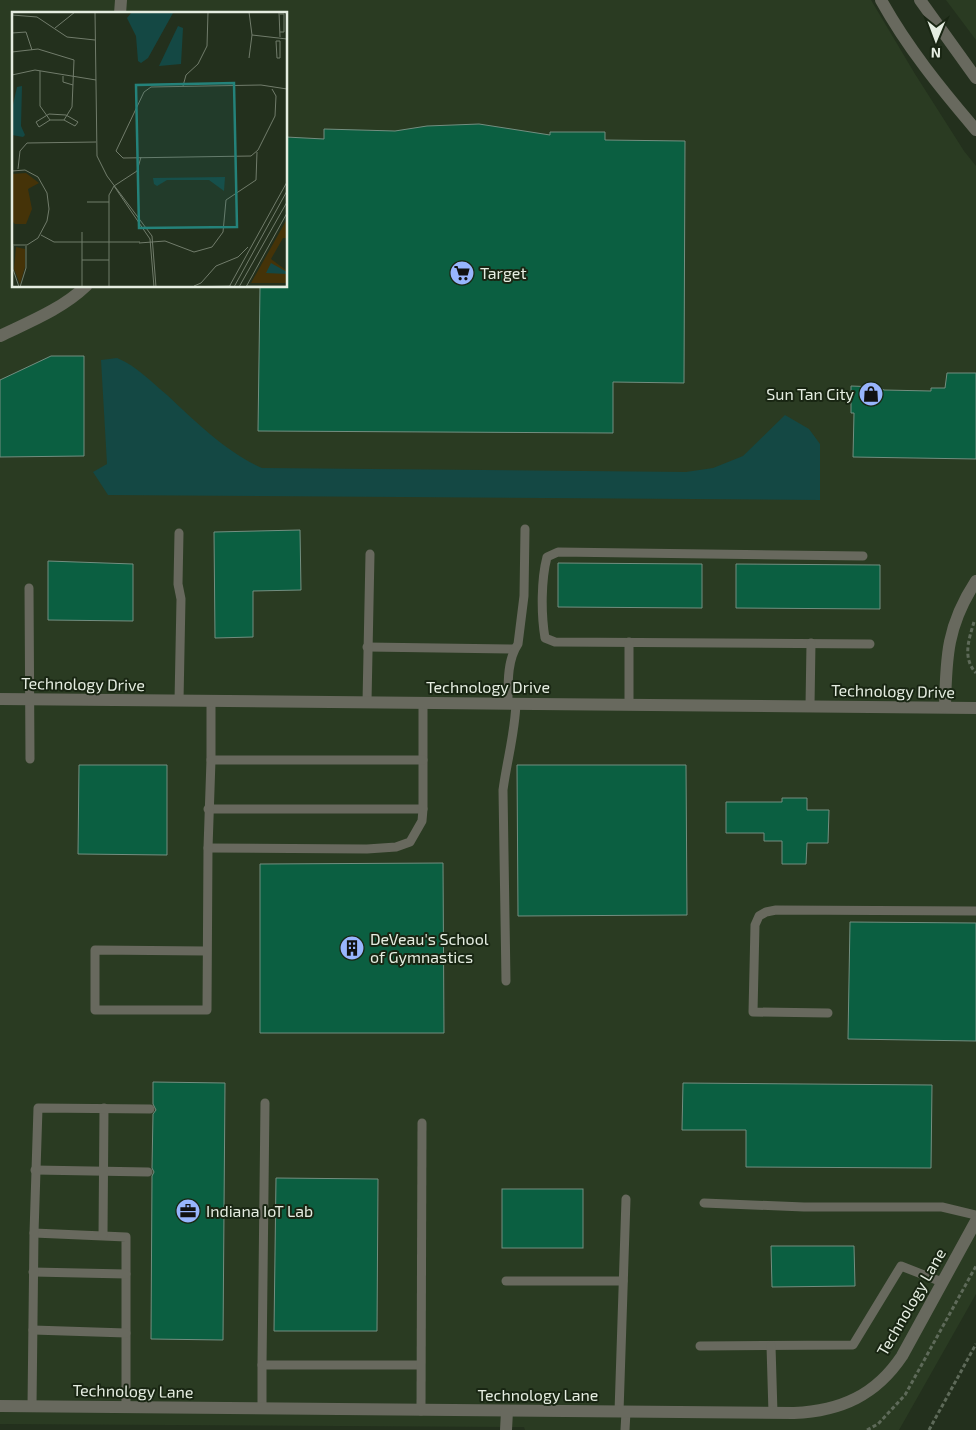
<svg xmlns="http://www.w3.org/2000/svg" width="976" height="1430" viewBox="0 0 976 1430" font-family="'Exo 2',sans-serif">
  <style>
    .built { fill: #2a3b22; fill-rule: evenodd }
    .water { fill: #144844 }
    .building { fill: #0b5f41; stroke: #738e80 }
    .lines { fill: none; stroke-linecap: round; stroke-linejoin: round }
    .path { stroke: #5e6a59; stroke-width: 3; stroke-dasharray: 4 2.5; stroke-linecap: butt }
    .service { stroke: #68695e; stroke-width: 9 }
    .minor { stroke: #68695e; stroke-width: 12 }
    .tertiary { stroke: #68695e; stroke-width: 12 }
    .labels { text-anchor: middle; stroke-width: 4; stroke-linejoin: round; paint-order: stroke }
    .poi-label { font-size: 16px; fill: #e5ede1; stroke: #192613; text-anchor: start }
    .street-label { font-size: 16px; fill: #e5ede1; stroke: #192613 }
    .inset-road { fill: none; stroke: #717c6b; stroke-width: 1 }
    .view { fill: #24827a; fill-opacity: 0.15; stroke: #24827a; stroke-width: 2.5 }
    .inset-edge { fill: none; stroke: #e5ede1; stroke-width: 2.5 }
  </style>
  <rect width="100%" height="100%" fill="#23301d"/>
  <g class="built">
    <path d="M0,0H871L915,74L964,151L976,166V1294L899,1430H525L524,1427L0,1424ZM14,14H286V286H14Z"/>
    <path d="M946,0H976V40Z"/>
  </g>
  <path class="water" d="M117,358C138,367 150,381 167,395C196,422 226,452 262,468L686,472L713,468L743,456L785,415L809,429L820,444V500L108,495L93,472L107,464L101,360Z"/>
  <g class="building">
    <path d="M479,124L550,135V132H605V140L685,141L684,383L613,382V433L258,431L260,286H286V137L324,139V129L395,131L427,126Z"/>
    <path d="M51,356H84V456L0,457V380Z"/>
    <path d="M947,373H976V459L853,457L854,413H851V386L878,387L884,390L931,391V388H945Z"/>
    <path d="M300,530L301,590L253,591V637L215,638L214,532Z"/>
    <path d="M48,561L133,564V621L48,620Z"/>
    <path d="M558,563L702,564V608L558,607Z"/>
    <path d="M736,564L880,565V609L736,608Z"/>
    <path d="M79,765H167V855L78,854Z"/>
    <path d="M517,765H686L687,915L518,916Z"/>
    <path d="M782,798H807V810H829L828,843H807L806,864H782V841H764V833H726V802H782Z"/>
    <path d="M443,863L444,1033H260V864Z"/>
    <path d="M850,922L976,923V1041L848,1039Z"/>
    <path d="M153,1082L225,1083L223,1340L151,1339L152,1176L154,1172L152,1168L153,1114L156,1110L153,1104Z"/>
    <path d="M683,1083L932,1085L931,1168L746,1167V1130H682Z"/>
    <path d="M276,1178L378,1179L377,1331H274Z"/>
    <rect x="502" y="1189" width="81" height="59"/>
    <path d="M771,1246H854L855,1286L772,1287Z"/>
  </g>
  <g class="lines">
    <g class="path">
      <path d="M974,622C969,639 962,658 976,673"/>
      <path d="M867,1430L878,1424L905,1395L976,1266"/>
      <path d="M929,1430L976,1344"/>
    </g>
    <g class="service">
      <path d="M179,533L178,584L181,599L179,701"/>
      <path d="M863,556L558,552L547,557C541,580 541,614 545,638L555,642L870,644"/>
      <path d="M29,588L30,759"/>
      <path d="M367,647L514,649"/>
      <path d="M367,702L370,554"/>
      <path d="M508,703C508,684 507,660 518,644L524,596L525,529"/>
      <path d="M629,704V642"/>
      <path d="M810,706L811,643"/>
      <path d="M211,760V702"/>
      <path d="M208,809H423"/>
      <path d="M208,848L367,849L396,847L410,842L422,821L423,809V703"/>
      <path d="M206,951L95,950V1010H207L208,848L211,760H423"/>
      <path d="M506,981L503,790C507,760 515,733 516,703"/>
      <path d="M828,1013L753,1012L755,925L759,916L766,912L776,910L976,911"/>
      <path d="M35,1170L148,1172"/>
      <path d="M704,1203L804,1207H942L976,1215"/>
      <path d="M34,1233L126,1237V1407"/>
      <path d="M103,1235L104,1108"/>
      <path d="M33,1272L126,1274"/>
      <path d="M506,1281H623"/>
      <path d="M33,1330L126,1333"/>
      <path d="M700,1346L853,1345L901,1266L942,1282"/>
      <path d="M771,1346L773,1413"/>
      <path d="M262,1365L265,1103"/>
      <path d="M32,1406L34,1233L38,1108L150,1109"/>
      <path d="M262,1409V1365H420"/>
      <path d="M421,1411L422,1123"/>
      <path d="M619,1412L626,1199"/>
      <path d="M625,1430L626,1412"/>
    </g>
    <g class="minor">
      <path d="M120,14L121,0"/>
      <path d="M0,336C29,322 62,309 86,286"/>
      <path d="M0,699L976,708"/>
      <path d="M945,707C946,657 947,625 976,581"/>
      <path d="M0,1406L794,1413C841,1411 876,1395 902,1356L976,1221"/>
      <path d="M506,1430L507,1411"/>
    </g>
    <g class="tertiary">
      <path d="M881,0C907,47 941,89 976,130"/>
      <path d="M920,0L976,78"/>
    </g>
  </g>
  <defs>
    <symbol id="supermarket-disc" viewBox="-11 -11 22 22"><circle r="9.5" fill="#98b5fd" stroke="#192613"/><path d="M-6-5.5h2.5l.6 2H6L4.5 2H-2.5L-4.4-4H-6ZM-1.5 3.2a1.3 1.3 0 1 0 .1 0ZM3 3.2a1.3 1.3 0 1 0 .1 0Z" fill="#111"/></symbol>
    <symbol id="shop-disc" viewBox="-11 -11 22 22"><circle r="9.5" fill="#98b5fd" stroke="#192613"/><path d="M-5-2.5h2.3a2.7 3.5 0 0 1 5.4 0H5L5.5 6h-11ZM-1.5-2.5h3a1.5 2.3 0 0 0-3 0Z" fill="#111"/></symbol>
    <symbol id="building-disc" viewBox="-11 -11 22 22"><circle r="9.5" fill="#98b5fd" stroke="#192613"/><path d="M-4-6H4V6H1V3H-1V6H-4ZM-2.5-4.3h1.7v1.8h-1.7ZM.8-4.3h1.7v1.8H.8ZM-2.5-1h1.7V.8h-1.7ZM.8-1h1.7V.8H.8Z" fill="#111"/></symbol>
    <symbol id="office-disc" viewBox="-11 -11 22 22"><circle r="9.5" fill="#98b5fd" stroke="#192613"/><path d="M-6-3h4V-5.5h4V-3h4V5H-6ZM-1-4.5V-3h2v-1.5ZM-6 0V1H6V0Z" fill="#111"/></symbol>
  </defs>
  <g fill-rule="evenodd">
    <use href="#supermarket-disc" x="448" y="259" width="28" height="28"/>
    <use href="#shop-disc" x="857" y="380" width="28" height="28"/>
    <use href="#building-disc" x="338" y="934" width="28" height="28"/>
    <use href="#office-disc" x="174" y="1197" width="28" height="28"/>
  </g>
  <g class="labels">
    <g class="poi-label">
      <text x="480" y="279">Target</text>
      <text x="854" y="400" text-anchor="end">Sun Tan City</text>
      <text x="370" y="945">DeVeau's School<tspan x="370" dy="18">of Gymnastics</tspan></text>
      <text x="206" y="1217">Indiana IoT Lab</text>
    </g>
    <g class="street-label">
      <text transform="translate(83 684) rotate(1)" y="6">Technology Drive</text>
      <text x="488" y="693">Technology Drive</text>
      <text transform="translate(893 691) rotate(1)" y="6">Technology Drive</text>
      <text transform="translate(911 1302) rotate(-60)" y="6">Technology Lane</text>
      <text transform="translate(133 1391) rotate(1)" y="6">Technology Lane</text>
      <text x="538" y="1401">Technology Lane</text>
    </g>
  </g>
  <g transform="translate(12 12)">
    <rect width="275" height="275" fill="#23301d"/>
    <path d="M14,161L27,171L16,177L20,197L14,212H3L0,209V162ZM275,207V226H271L259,247L275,259V271H239ZM4,235L13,237V255L8,272L2,257Z" fill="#453308"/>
    <path d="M120,0L161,1L136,46L129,51L126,49L124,24L115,6ZM166,14L171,16L169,52L147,54ZM10,74L9,114L13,123L11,125L0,123V97L5,75ZM213,165L212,179L197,168H155L145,174L142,172L141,166ZM259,251L275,260V262L254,261Z" fill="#144844"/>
    <path class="inset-road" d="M83,0L85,144L95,164L140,224L144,275M267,0L268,25M268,2H272V20H268M0,3L25,5L55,25L83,28M43,16L63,0M0,21L14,20L20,38M240,23L275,27M264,29H268V46H265ZM0,40L26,37L62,48L60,95L52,108H38L28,94V59M237,46L240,23L237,0M0,63L23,58L84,68M51,64V70L61,73M171,74L174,63L186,52L195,34L196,0M260,77L264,84L263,104L246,138L239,144L111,146L104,139L132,80L139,75L249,73L275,77M38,108L27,115L24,110L37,102L54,103L66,110L63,114L52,108M6,157L8,139L15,131L84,130M0,159L13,158L26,165L35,181L37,197L35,209L26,226L15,233H0M102,174L138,227L142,275M75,190H97M70,220V275M29,223L42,230H128M127,231L153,229L182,240L200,235L211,220L214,188L244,168L245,140M1,234V257L7,275M70,248H97M182,274L189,271L204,254L226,245L236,235M234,274H275M8,275L14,256V234M97,275V183L102,174L125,159L129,145M167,275L219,274M217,275L275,170M222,275L275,179M227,275L275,190M234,275L275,201"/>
    <path class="view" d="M222,71L225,215L127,216L124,73Z"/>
    <rect width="275" height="275" class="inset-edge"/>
  </g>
  <g transform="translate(936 40) rotate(181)" stroke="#192613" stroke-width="4" paint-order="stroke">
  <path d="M0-4L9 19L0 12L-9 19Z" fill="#e5ede1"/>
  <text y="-8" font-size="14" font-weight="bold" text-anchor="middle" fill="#e5ede1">N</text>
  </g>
</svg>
